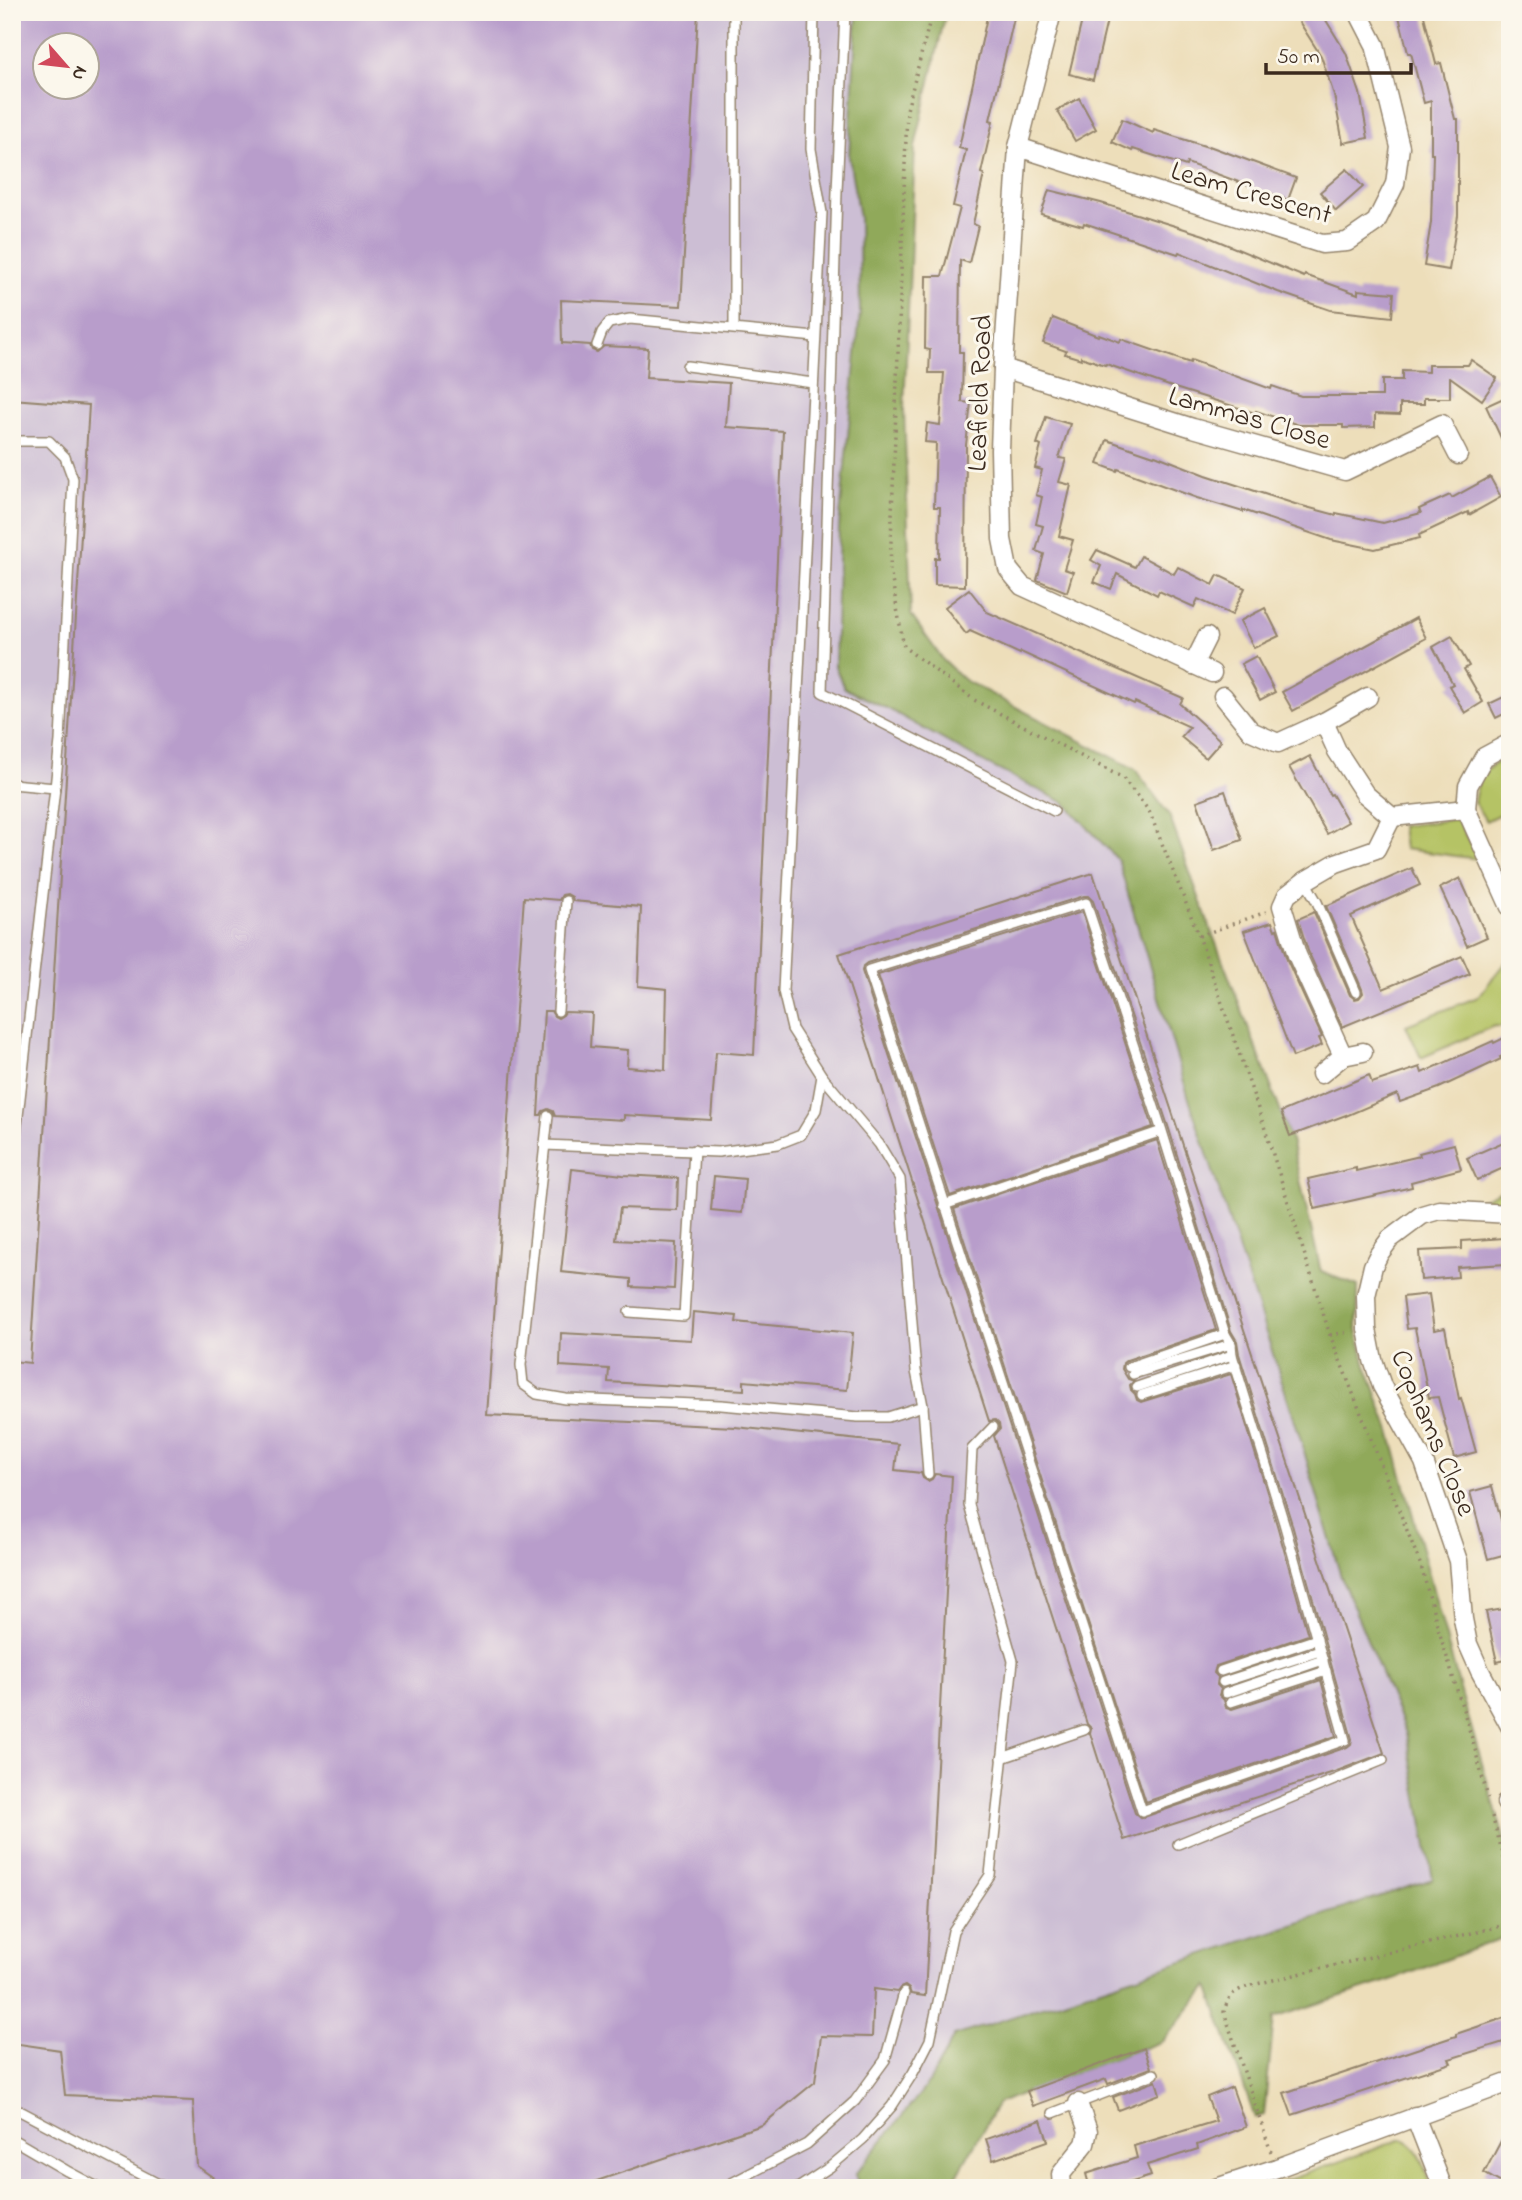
<svg xmlns="http://www.w3.org/2000/svg" width="1522" height="2200" viewBox="0 0 1522 2200" font-family="'Indie Flower',sans-serif">
  <style>
    .industrial { fill: #ccbed4; fill-rule: evenodd }
    .green { fill: #b5c365; stroke: #787642; stroke-width: 2 }
    .forest { fill: #90a95a; stroke: #666a3c; stroke-width: 2 }
    .building { fill: #b89dcb; fill-rule: evenodd }
    .lines { fill: none; stroke-linecap: round; stroke-linejoin: round }
    .lane-casing { stroke: #94846c; stroke-width: 12 }
    .street-casing { stroke: #94846c; stroke-width: 21 }
    .path { stroke: #94846c; stroke-width: 3.5; stroke-dasharray: 2 5; stroke-linecap: butt }
    .lane { stroke: #fff; stroke-width: 9 }
    .street { stroke: #fff; stroke-width: 18 }
    .labels { text-anchor: middle; stroke-width: 6; stroke-linejoin: round; paint-order: stroke }
    .street-label { font-size: 28px; fill: #3b2a1e; stroke: #fbf7ec }
  </style>
  <rect width="100%" height="100%" fill="#fbf7ec"/>
  <filter id="ink" filterUnits="userSpaceOnUse"><feTurbulence type="fractalNoise" baseFrequency=".0143" numOctaves="2"/><feDisplacementMap in="SourceGraphic" scale="14" xChannelSelector="R" yChannelSelector="G"/><feConvolveMatrix kernelMatrix="1 2 1 2 8 2 1 2 1" color-interpolation-filters="sRGB"/></filter>
  <filter id="wash" filterUnits="userSpaceOnUse"><feTurbulence type="fractalNoise" baseFrequency=".00686" numOctaves="4" result="noise"/><feDisplacementMap in="SourceGraphic" scale="28" xChannelSelector="R" yChannelSelector="G"/><feGaussianBlur stdDeviation="1.57" result="paint"/><feColorMatrix in="noise" values="0 0 0 0 0 0 0 0 0 0 0 0 0 0 0 0 0 1.4 0 .05"/><feComposite in="paint" operator="in"/></filter>
  <g filter="url(#wash)">
    <rect width="100%" height="100%" fill="#eddeba"/>
    <path class="industrial" d="M12,12H926L901,108L902,649L1121,780L1510,1889L1223,1995L1217,2011L1208,1986L1163,2041L998,2103L950,2188H12ZM46,46H88V88H46Z"/>
    <g class="green">
      <path d="M1503,759L1510,772V795L1507,796L1510,809L1486,821L1474,802C1478,779 1481,770 1503,759Z"/>
      <path d="M1457,819L1478,859L1404,849L1401,826Z"/>
      <path d="M1510,956V1027L1494,1026L1421,1058L1406,1025L1478,997Z"/>
      <path d="M1510,1186V1206L1470,1205Z"/>
      <path d="M1402,2139C1421,2145 1425,2170 1431,2188H1266Z"/>
    </g>
    <path class="forest" d="M857,12H946L915,147L904,409L911,615L943,660L964,680L1135,769L1169,815L1209,925L1290,1136L1321,1272L1358,1286L1357,1330L1365,1362L1390,1431L1462,1696L1510,1858V1935L1400,1977L1274,2018L1264,2115L1255,2118L1208,1986L1163,2041L998,2103L950,2188H860L855,2175L930,2081L954,2036L1433,1879L1406,1733L1341,1577L1296,1424L1190,1102L1118,860L1065,803L987,764L888,709L844,688L835,666L839,527L860,313L859,218L849,157Z"/>
    <g id="blocks">
      <g class="building">
        <path d="M12,12H698L681,306L561,300L562,343L590,345L592,350L597,352L604,346L648,348L646,378L729,383L726,427L783,431L754,1055L716,1052L711,1120L624,1115V1120L555,1116L553,1111L548,1109L543,1111L541,1115H538L544,1011H551L554,1016L558,1018L563,1015L565,1012L592,1013L590,1047L628,1050L627,1067L665,1070L667,989L638,986L641,907L573,901L572,897L567,894L562,895L559,900L524,897L487,1415L735,1427L898,1444L895,1470L921,1473L923,1478L928,1481L932,1479L935,1474L952,1476L925,1996L911,1994L909,1989L905,1986L900,1988L897,1992L874,1989L872,2037L821,2036L815,2082L762,2125L576,2188H228L197,2166L193,2101L65,2095L60,2050L12,2043V1361L30,1363L89,405L12,399ZM46,46H88V88H46Z"/>
        <path d="M988,12L1015,14L990,120L993,121L981,173L984,174L973,224L978,226L969,263L960,260L959,352H963L962,402L971,403L966,445L965,586L935,585V558H939L940,507H934L936,443L925,442L927,423L940,425L944,373H929L930,350L925,349L926,276H942L960,208L953,206L966,150L959,148Z"/>
        <path d="M1084,12H1109L1093,80L1069,74Z"/>
        <path d="M1293,12H1321L1346,53L1360,93L1368,138L1343,143L1334,95L1321,56Z"/>
        <path d="M1398,12H1423L1436,64L1441,63L1455,119H1458V216L1449,270L1424,266L1431,223L1433,154H1431V101L1424,103L1411,53H1408Z"/>
        <path d="M1079,98L1096,129L1075,141L1057,110Z"/>
        <path d="M1122,119L1153,133L1154,130L1208,147L1209,146L1296,178L1288,200L1187,163L1186,166L1133,149L1132,151L1112,142Z"/>
        <path d="M1347,169L1363,187L1336,211L1320,192Z"/>
        <path d="M1049,190L1101,203L1204,235L1304,277L1305,275L1358,294V290L1394,293L1392,317L1330,310L1278,292L1179,252L1178,254L1084,223L1083,226L1041,214Z"/>
        <path d="M1053,318L1098,336L1099,334L1120,342L1121,339L1190,363L1191,360L1271,389L1272,386L1301,396H1382V380H1402V371L1428,372V365H1468L1471,360L1497,378L1482,400L1450,377V398H1424V404H1400V415L1375,414V427L1343,428V425H1299L1256,411L1255,413L1175,388L1106,364L1105,365L1081,357V359L1065,354L1066,351L1043,343Z"/>
        <path d="M1510,395V457L1486,406Z"/>
        <path d="M1046,417L1070,424L1059,458L1066,459L1059,482L1071,485L1059,536L1073,540L1064,569L1073,572L1067,592L1037,580L1044,554L1036,551L1043,526L1036,524L1042,497L1036,495L1042,470L1035,468L1041,446L1037,444Z"/>
        <path d="M1107,440L1154,456L1155,455L1206,475L1295,504L1336,515V513L1383,523L1421,513L1419,509L1450,495L1452,498L1490,477L1501,497L1469,515L1468,512L1419,535L1420,538L1375,549L1331,540L1243,510V512L1197,498L1118,469L1117,471L1098,464Z"/>
        <path d="M1097,550L1135,567L1141,556L1174,574L1178,567L1213,585L1218,575L1245,588L1232,615L1198,599L1194,607L1159,591L1157,595L1117,574L1111,589L1094,582L1101,566L1091,560Z"/>
        <path d="M969,589L987,612L1183,698L1180,704L1221,741L1206,758L1181,737L1190,727L1135,702L1134,704L1021,652L1020,654L970,631L966,634L945,607Z"/>
        <path d="M1265,608L1279,636L1254,648L1240,621Z"/>
        <path d="M1416,618L1426,638L1293,711L1282,692Z"/>
        <path d="M1452,636L1469,666L1464,669L1483,702L1465,713L1449,686L1453,684L1433,647Z"/>
        <path d="M1256,656L1275,692L1260,700L1241,664Z"/>
        <path d="M1510,694V711L1496,718L1489,704Z"/>
        <path d="M1310,756L1330,795L1332,794L1348,822L1327,834L1289,767Z"/>
        <path d="M1225,791L1242,840L1214,850L1197,801Z"/>
        <path d="M1412,868L1420,885L1351,916L1383,989L1462,956L1470,974L1342,1027L1308,951L1298,919L1314,912L1350,995L1355,999L1359,998L1363,993L1362,989L1326,906Z"/>
        <path d="M1093,873L1384,1753L1337,1771L1124,1840L1090,1733L1091,1728L1087,1724L994,1436L1000,1429L999,1424L995,1420L989,1421L839,954ZM1084,896H1088L1093,901L1169,1129L1231,1331L1237,1341L1239,1354L1291,1521L1352,1739L1351,1744L1347,1747L1141,1818L1135,1813L862,971L863,966L867,963Z"/>
        <path d="M1460,878L1487,937L1467,946L1440,888Z"/>
        <path d="M1082,912L1153,1127L950,1196L878,975Z"/>
        <path d="M1272,922L1275,930L1277,929L1287,960L1322,1037L1319,1038L1322,1045L1293,1057L1244,931Z"/>
        <path d="M1510,1035V1053L1500,1057L1501,1059L1439,1088L1400,1102L1397,1094L1346,1116V1115L1290,1136L1281,1112L1369,1075L1372,1083L1420,1067L1422,1073L1493,1041L1494,1043Z"/>
        <path d="M1510,1139V1165L1477,1180L1467,1158Z"/>
        <path d="M1157,1140L1216,1330L1127,1360L1123,1363L1122,1369L1128,1379L1134,1381L1130,1385L1131,1390L1135,1394L1137,1400L1141,1402L1231,1374L1277,1525L1308,1635L1216,1666L1214,1673L1218,1677L1217,1685L1221,1689L1219,1695L1224,1700L1226,1707L1232,1709L1321,1680L1336,1736L1146,1802L954,1209Z"/>
        <path d="M1454,1144L1461,1169L1411,1182L1412,1187L1315,1209L1308,1179L1356,1168V1171L1420,1156L1419,1153Z"/>
        <path d="M572,1169L623,1175L678,1178L677,1210L620,1208L616,1240L676,1243L674,1289L631,1287V1279L561,1272Z"/>
        <path d="M714,1176L745,1179L742,1213L711,1210Z"/>
        <path d="M1504,1238L1506,1264L1457,1267L1458,1277L1421,1280L1419,1251L1462,1249V1241Z"/>
        <path d="M1429,1294L1434,1330L1445,1328L1459,1399L1461,1398L1476,1452L1454,1458L1438,1397L1429,1398L1415,1328L1407,1329L1403,1297Z"/>
        <path d="M693,1312L737,1316L736,1322L853,1333L847,1390L744,1381V1390L608,1382L609,1369L560,1366L561,1333L691,1340Z"/>
        <path d="M1492,1486L1510,1553L1488,1559L1470,1492Z"/>
        <path d="M1510,1608V1659L1497,1662L1486,1612Z"/>
        <path d="M1510,2016V2040L1449,2059L1451,2063L1292,2115L1284,2093L1456,2036V2034Z"/>
        <path d="M1144,2048L1151,2068L1108,2084L1106,2079L1033,2106L1027,2091Z"/>
        <path d="M1156,2081L1160,2094L1118,2110L1113,2097Z"/>
        <path d="M1232,2087L1246,2127L1197,2145L1198,2149L1147,2165L1151,2176L1114,2188H1090L1086,2174L1137,2158L1134,2146L1216,2121L1207,2097Z"/>
        <path d="M1041,2120L1048,2141L993,2160L986,2139Z"/>
        <path d="M1510,2124V2175L1505,2185L1484,2173Z"/>
      </g>
    </g>
  </g>
  <g filter="url(#ink)">
    <use href="#blocks" fill-opacity="0" stroke="#94846c" stroke-width="2"/>
    <g class="lines">
      <defs>
        <g id="lane">
          <path d="M734,12V328"/>
          <path d="M814,12L811,149L822,213L783,991L792,1029L822,1076L879,1144L900,1179L916,1371L923,1406L928,1474"/>
          <path d="M845,12L837,191L822,692L1054,811"/>
          <path d="M597,345L602,332L609,323L630,319L815,337"/>
          <path d="M687,366L813,383"/>
          <path d="M12,441H49L65,457L73,479L60,741L55,788"/>
          <path d="M12,784L55,788L12,1169"/>
          <path d="M1305,881L1317,902L1356,992"/>
          <path d="M558,1011L566,901"/>
          <path d="M548,1116L521,1365L523,1384L537,1394L566,1399L721,1405L858,1417H888L923,1406"/>
          <path d="M544,1145L718,1152L778,1144L801,1135L816,1110L822,1076"/>
          <path d="M944,1205L1162,1131L1086,903L869,970L1142,1811L1345,1740L1284,1523L1232,1355L1231,1344L1225,1334L1162,1131"/>
          <path d="M629,1312L684,1316L694,1150"/>
          <path d="M1129,1367L1225,1334"/>
          <path d="M1133,1374L1231,1344"/>
          <path d="M1137,1387L1232,1355"/>
          <path d="M1142,1395L1236,1365"/>
          <path d="M1221,1671L1317,1639"/>
          <path d="M1223,1682L1320,1651"/>
          <path d="M1226,1693L1323,1660"/>
          <path d="M1231,1702L1326,1671"/>
          <path d="M1002,1758L1084,1730"/>
          <path d="M1178,1844L1383,1760"/>
          <path d="M12,2105L20,2111L166,2188"/>
          <path d="M1053,2113L1154,2074"/>
          <path d="M12,2139L67,2171L99,2188"/>
          <path d="M722,2188L807,2144L855,2101L885,2060L904,1993"/>
          <path d="M798,2188L830,2167L863,2139L892,2106L913,2073L930,2040L953,1931L990,1875L1013,1661L969,1505L972,1449L993,1427"/>
        </g>
        <g id="street">
          <path d="M1052,12L1018,147L1003,368L1000,450L1002,539L1008,569L1022,586L1212,673"/>
          <path d="M1018,147L1322,244L1347,242L1376,222L1395,184L1400,147L1375,45L1358,12"/>
          <path d="M1003,368L1193,428L1345,471L1442,424L1458,455"/>
          <path d="M1193,665L1207,637"/>
          <path d="M1223,696L1251,731L1278,743L1324,722L1337,751L1365,794L1392,817L1466,809"/>
          <path d="M1324,722L1368,697"/>
          <path d="M1510,743L1484,757L1468,786L1466,809L1510,907"/>
          <path d="M1343,1056L1363,1052"/>
          <path d="M1321,1074L1343,1056L1297,955L1282,906L1287,895L1305,881L1336,863L1376,849L1392,817"/>
          <path d="M1510,1214L1439,1210L1422,1215L1390,1239L1379,1254L1373,1266L1366,1296L1367,1329L1373,1360L1382,1386L1424,1462L1458,1561L1463,1619L1468,1644L1480,1671L1510,1726"/>
          <path d="M1506,1803L1510,1802"/>
          <path d="M1415,2116L1443,2188"/>
          <path d="M1062,2188L1061,2174L1085,2144L1088,2131L1078,2103"/>
          <path d="M1216,2188L1277,2168L1510,2082"/>
        </g>
      </defs>
      <use href="#lane" class="lane-casing"/>
      <use href="#street" class="street-casing"/>
      <g class="path">
        <path d="M932,12L907,110L890,569L904,647L976,701L1123,778L1149,811L1199,936L1264,1126L1330,1335L1421,1566L1438,1628L1473,1742L1488,1798"/>
        <path d="M1199,936L1266,912"/>
        <path d="M1330,1335L1349,1332"/>
        <path d="M1492,1816L1510,1878"/>
        <path d="M1271,2152L1224,2012C1229,1993 1235,1991 1252,1985L1510,1924"/>
      </g>
      <use href="#lane" class="lane"/>
      <use href="#street" class="street"/>
    </g>
  </g>
  <g class="labels">
    <g class="street-label">
      <text transform="translate(1252 191) rotate(16)" y="10">Leam Crescent</text>
      <text transform="translate(978 393) rotate(-88)" y="10">Leafield Road</text>
      <text transform="translate(1250 416) rotate(16)" y="10">Lammas Close</text>
      <text transform="translate(1435 1432) rotate(67)" y="10">Cophams Close</text>
    </g>
  </g>
  <rect width="1522" height="2200" fill="none" stroke="#fbf7ec" stroke-width="42"/>
  <g transform="translate(66 66) rotate(118)"><circle r="33" fill="#fbf7ec" stroke="#aea59a" stroke-width="2"/>
  <path d="M0-5L12 26L0 18L-12 26Z" fill="#d1495b"/>
  <text y="-10" font-size="19" font-weight="bold" text-anchor="middle" fill="#3b2a1e">N</text>
  </g>
  <path d="M1266 63v10h145v-10" fill="none" stroke="#3b2a1e" stroke-width="3.5"/>
  <text x="1277" y="63" font-size="21" fill="#3b2a1e" stroke="#fbf7ec" stroke-width="5" paint-order="stroke">50 m</text>
</svg>
